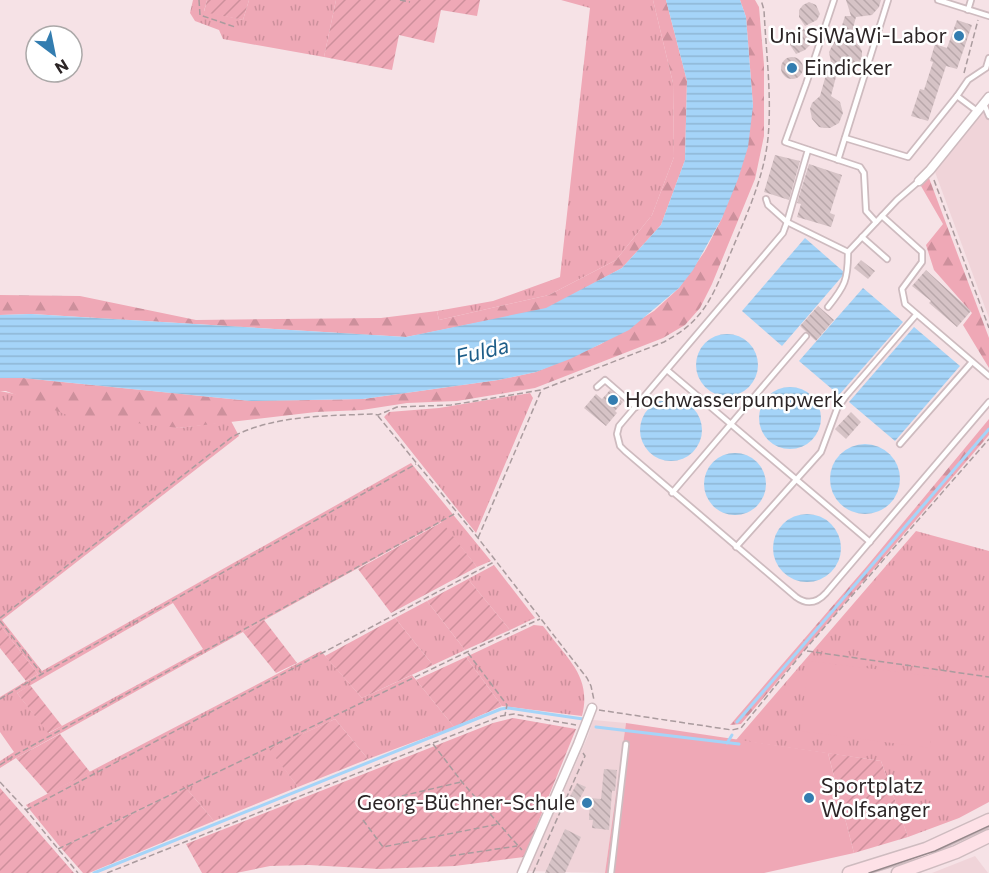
<svg xmlns="http://www.w3.org/2000/svg" width="989" height="873" viewBox="0 0 989 873" font-family="Commissioner,sans-serif">
  <style>
    .built { fill: #f0d4d9 }
    .grass { fill: url(#grass-tufts); fill-rule: evenodd }
    .forest { fill: url(#forest-firs) }
    .garden { fill: url(#garden-furrows) }
    .pitch { fill: #efa8b6 }
    .water { fill: url(#water-rules) }
    .lines { fill: none; stroke-linecap: round; stroke-linejoin: round }
    .stream { stroke: #a5d4f8; stroke-width: 3 }
    .building { fill: url(#building-back-hatch) }
    .service-casing { stroke: #cebbbf; stroke-width: 8 }
    .minor-casing { stroke: #cebbbf; stroke-width: 11 }
    .secondary-casing { stroke: #cebbbf; stroke-width: 15 }
    .path { stroke: #aa9b9e; stroke-width: 1.5; stroke-dasharray: 6 3; stroke-linecap: butt }
    .service { stroke: #fff; stroke-width: 4.5 }
    .minor { stroke: #fff; stroke-width: 8 }
    .secondary { stroke: #fee1e7; stroke-width: 12 }
    .tram { stroke: #96888b; stroke-width: 1.5 }
    .poi-dot { fill: #337db0; stroke: #fff; stroke-width: 2 }
    .labels { text-anchor: middle; stroke-width: 5; stroke-linejoin: round; paint-order: stroke }
    .poi-label { font-size: 21px; fill: #2c2526; stroke: #fff; text-anchor: start }
    .water-label { font-size: 22px; font-style: italic; fill: #1d5d88; stroke: #fff }
  </style>
  <defs>
    <pattern id="grass-tufts" width="24" height="20" patternUnits="userSpaceOnUse" patternTransform="scale(1.5)"><rect width="24" height="20" fill="#efa8b6"/><path d="M3 7l-1-3M5 7V3M7 7l1-3M15 17l-1-3M17 17v-4M19 17l1-3" fill="none" stroke="#cd909c"/></pattern>
    <pattern id="forest-firs" width="22" height="20" patternUnits="userSpaceOnUse" patternTransform="scale(1.5)"><rect width="22" height="20" fill="#efa8b6"/><path d="M5 1l3.5 6h-7zM16 11l3.5 6h-7z" fill="#cd909c"/></pattern>
    <pattern id="garden-furrows" width="10" height="10" patternUnits="userSpaceOnUse" patternTransform="scale(1.5)"><rect width="10" height="10" fill="#efa8b6"/><path d="M-1 1l2-2M0 10L10 0M9 11l2-2" fill="none" stroke="#cd909c"/></pattern>
    <pattern id="water-rules" width="6" height="5" patternUnits="userSpaceOnUse" patternTransform="scale(1.5)"><rect width="6" height="5" fill="#a5d4f8"/><path d="M0 2.5h6" fill="none" stroke="#8eb6d4"/></pattern>
    <pattern id="building-back-hatch" width="6" height="6" patternUnits="userSpaceOnUse" patternTransform="scale(1.5)"><rect width="6" height="6" fill="#d6c3c6"/><path d="M-1 5l2 2M0 0l6 6M5-1l2 2" fill="none" stroke="#b8a7aa"/></pattern>
  </defs>
  <rect width="100%" height="100%" fill="#f6e2e6"/>
  <g class="built">
    <path d="M989,104V318L935,172Z"/>
    <path d="M593,720L626,723L605,873L528,871L588,736Z"/>
    <path d="M975,856L988,873H932Z"/>
  </g>
  <g class="grass">
    <path d="M193,0H207L204,11L243,20L249,0H336L324,57L223,39L219,30L195,21L190,13Z"/>
    <path d="M561,0H653L673,83L674,157L652,215L616,260L549,295L439,320L437,311L493,301L560,277L590,8Z"/>
    <path d="M0,391L179,428L231,421L239,436L2,620L42,671L411,463L491,561L477,567L441,522L16,758L0,768V761L14,752L0,732V697L38,674L0,625ZM173,603L203,649L49,733L17,693Z"/>
    <path d="M530,393L533,398L476,533L384,417L389,412L439,408Z"/>
    <path d="M916,531L989,551V802L959,818L908,837L881,761L736,740Z"/>
    <path d="M494,565L535,618L510,630L468,579Z"/>
    <path d="M427,601L465,650L433,665L395,618Z"/>
    <path d="M534,625L543,626L547,631C568,660 592,677 582,716L502,706L466,657Z"/>
    <path d="M321,651L362,698L412,675L454,727L368,759L335,719L270,749L298,787L214,821L186,788L61,848L26,805Z"/>
  </g>
  <g class="forest">
    <path d="M653,0H666L687,81L685,160L661,225L622,268L546,309L406,337L32,314L0,315V295L80,296L196,320L381,318L437,311L439,320L549,295L616,260L652,215L674,157L673,83Z"/>
    <path d="M740,0H755L759,7L764,65V136L755,179L712,284L700,308L685,325L663,338L535,388L457,401L407,403L362,410L316,412L179,428L67,415L6,391H0V378H23L251,401L363,399L498,380L536,372L601,344L654,311L679,288L705,251L722,218L753,106L746,17Z"/>
    <path d="M929,178L989,338V368L963,325L972,313L934,270L926,245L943,224L921,186Z"/>
    <path d="M989,419V435L741,724L730,725L867,566Z"/>
  </g>
  <g class="garden">
    <path d="M207,0H249L243,20L204,12Z"/>
    <path d="M336,0H480L477,16L441,10L434,43L399,35L392,70L324,57Z"/>
    <path d="M442,522L477,567L391,613L358,569Z"/>
    <path d="M468,579L510,630L465,650L427,601Z"/>
    <path d="M395,618L433,665L362,698L325,656Z"/>
    <path d="M264,620L297,663L276,673L243,632Z"/>
    <path d="M0,625L38,674L26,681L0,648Z"/>
    <path d="M466,657L502,706L454,727L416,680Z"/>
    <path d="M30,685L62,726L48,733L17,693Z"/>
    <path d="M513,718L576,729L524,857L455,866L379,869L309,865L270,866L236,873H202L186,844L493,723Z"/>
    <path d="M335,719L368,759L298,787L269,749Z"/>
    <path d="M60,734L90,772L48,794L16,758Z"/>
    <path d="M828,753L881,761L908,837L854,853Z"/>
    <path d="M0,788L74,873H0Z"/>
    <path d="M186,788L214,821L89,873H83L61,848Z"/>
  </g>
  <g class="pitch">
    <path d="M809,661L939,677L930,748L800,731Z"/>
    <path d="M626,723L828,753L854,853L764,873H605Z"/>
  </g>
  <g class="water">
    <path d="M666,0H740L746,17L753,106L748,147L738,179L722,218L693,270L679,288L629,330L570,359L536,372L498,380L363,399L251,401L23,378H0V315L31,314L406,337L546,308L622,268L661,225L685,160L687,81Z"/>
    <path d="M805,238L845,273L782,346L742,311Z"/>
    <path d="M863,288L903,322L839,395L799,361Z"/>
    <path d="M914,327L960,366L895,441L849,402Z"/>
    <circle cx="727" cy="365" r="31"/>
    <circle cx="790" cy="418" r="31"/>
    <circle cx="671" cy="430" r="31"/>
    <circle cx="865" cy="479" r="35"/>
    <circle cx="735" cy="484" r="31"/>
    <circle cx="807" cy="548" r="34"/>
  </g>
  <g class="lines">
    <g class="stream">
      <path d="M737,722L989,429"/>
      <path d="M596,727L739,744"/>
      <path d="M727,743L732,735"/>
      <path d="M94,873L501,709L508,708L583,719"/>
    </g>
  </g>
  <g class="building">
    <path d="M846,0H881L879,7L872,15L856,17L850,39L859,45L862,51V56L858,66L849,72H833L829,52L834,42L845,36L840,32L845,16H851Z"/>
    <path d="M809,2L816,5L820,14L817,20L805,26L799,17V10L803,5Z"/>
    <path d="M957,20L972,25L957,69L946,66L928,121L911,116L920,89L924,90L933,62L930,61L935,44L947,48Z"/>
    <path d="M804,29L811,38L810,45L805,50L796,54L790,45V38L794,33Z"/>
    <circle cx="792" cy="68" r="11"/>
    <path d="M827,71L837,73L831,96L840,102L843,113L839,123L830,128H824L819,127L812,119L810,109L812,103L820,96Z"/>
    <path d="M775,155L800,161L789,200L764,192Z"/>
    <path d="M809,164L842,175L830,213L835,215L831,227L797,217L801,204L797,203Z"/>
    <path d="M861,260L875,271L868,279L854,268Z"/>
    <path d="M926,270L971,311L957,327L929,303L931,301L912,286Z"/>
    <path d="M818,306L834,320L816,341L800,326Z"/>
    <path d="M610,390L623,402L615,411L617,413L606,426L584,408L596,394L602,399Z"/>
    <path d="M851,412L861,422L846,439L835,429Z"/>
    <path d="M604,769L617,770L615,791H612L609,830L592,828L593,820H589L590,798L601,799Z"/>
    <path d="M577,783L586,787L574,809L566,804Z"/>
    <path d="M565,829L581,837L565,873H545Z"/>
  </g>
  <g class="lines">
    <defs>
      <g id="service">
        <path d="M834,0L806,84L785,142L860,167L864,173L866,211L876,222"/>
        <path d="M938,0L989,16"/>
        <path d="M968,10L971,0"/>
        <path d="M984,104L989,116"/>
        <path d="M977,111L957,96L968,80L986,68L989,58"/>
        <path d="M845,138L908,157L957,96"/>
        <path d="M838,160L888,0"/>
        <path d="M919,181L897,200L848,252L787,222L783,233L619,426L617,434L620,446L625,451L796,597C807,605 817,603 826,593L989,402"/>
        <path d="M766,199L768,205L787,222L808,150"/>
        <path d="M882,216L922,252V262L902,289L905,304L989,376"/>
        <path d="M862,237L887,259"/>
        <path d="M828,307C845,286 848,280 848,252"/>
        <path d="M667,370L870,542"/>
        <path d="M597,387L605,380L636,407"/>
        <path d="M900,444L972,362"/>
        <path d="M672,493L806,336"/>
        <path d="M736,547L821,452L837,409L846,396L916,315"/>
        <path d="M611,873L626,744"/>
      </g>
      <g id="minor">
        <path d="M919,181L930,170L989,97"/>
        <path d="M522,873L578,744L592,708"/>
      </g>
      <g id="secondary">
        <path d="M849,873L926,849L989,820"/>
        <path d="M898,873L956,852L989,836"/>
      </g>
    </defs>
    <use href="#service" class="service-casing"/>
    <use href="#minor" class="minor-casing"/>
    <use href="#secondary" class="secondary-casing"/>
    <g class="path">
      <path d="M199,0L200,15L235,27"/>
      <path d="M400,0L410,2"/>
      <path d="M964,73L978,20"/>
      <path d="M934,180L989,328"/>
      <path d="M378,416L478,538L587,678L591,686L594,700"/>
      <path d="M478,538L541,391"/>
      <path d="M0,618L232,437C274,415 326,416 372,414L378,415L397,407L451,405L541,390L664,342C676,335 688,328 697,317C713,300 722,273 731,252C746,216 764,178 768,138C772,96 766,52 764,10L761,0"/>
      <path d="M0,621L41,673"/>
      <path d="M807,651L989,677"/>
      <path d="M468,653L507,705L505,715"/>
      <path d="M0,699L42,674L416,464"/>
      <path d="M599,710L732,730L741,728L808,646L989,439"/>
      <path d="M433,744L462,782L522,850"/>
      <path d="M0,765L15,755L456,513"/>
      <path d="M0,782L26,810L78,873"/>
      <path d="M393,798L461,782"/>
      <path d="M26,810L494,562"/>
      <path d="M363,820L383,847L499,824"/>
      <path d="M58,849L467,652L540,619"/>
      <path d="M450,856L517,846"/>
      <path d="M107,873L501,716L514,714L576,725"/>
      <path d="M533,873L585,756L583,753"/>
    </g>
    <use href="#service" class="service"/>
    <use href="#minor" class="minor"/>
    <use href="#secondary" class="secondary"/>
    <path class="tram" d="M869,873L935,851L989,826"/>
  </g>
  <g class="poi-dot">
    <circle cx="959" cy="36" r="6"/>
    <circle cx="792" cy="68" r="6"/>
    <circle cx="613" cy="400" r="6"/>
    <circle cx="809" cy="798" r="6"/>
    <circle cx="587" cy="803" r="6"/>
  </g>
  <g class="labels">
    <g class="poi-label">
      <text x="947" y="43" text-anchor="end">Uni SiWaWi-Labor</text>
      <text x="804" y="75">Eindicker</text>
      <text x="625" y="407">Hochwasserpumpwerk</text>
      <text x="821" y="793">Sportplatz<tspan x="821" dy="24">Wolfsanger</tspan></text>
      <text x="575" y="810" text-anchor="end">Georg-Büchner-Schule</text>
    </g>
    <g class="water-label">
      <text transform="translate(482 351) rotate(-14)" y="8">Fulda</text>
    </g>
  </g>
  <g transform="translate(54 54) rotate(148)"><circle r="28" fill="#ffffff" stroke="#aba8a8" stroke-width="1.5"/>
  <path d="M0-4.5L10 22L0 15L-10 22Z" fill="#337db0"/>
  <text y="-9" font-size="16" font-weight="bold" text-anchor="middle" fill="#2c2526">N</text>
  </g>
</svg>
